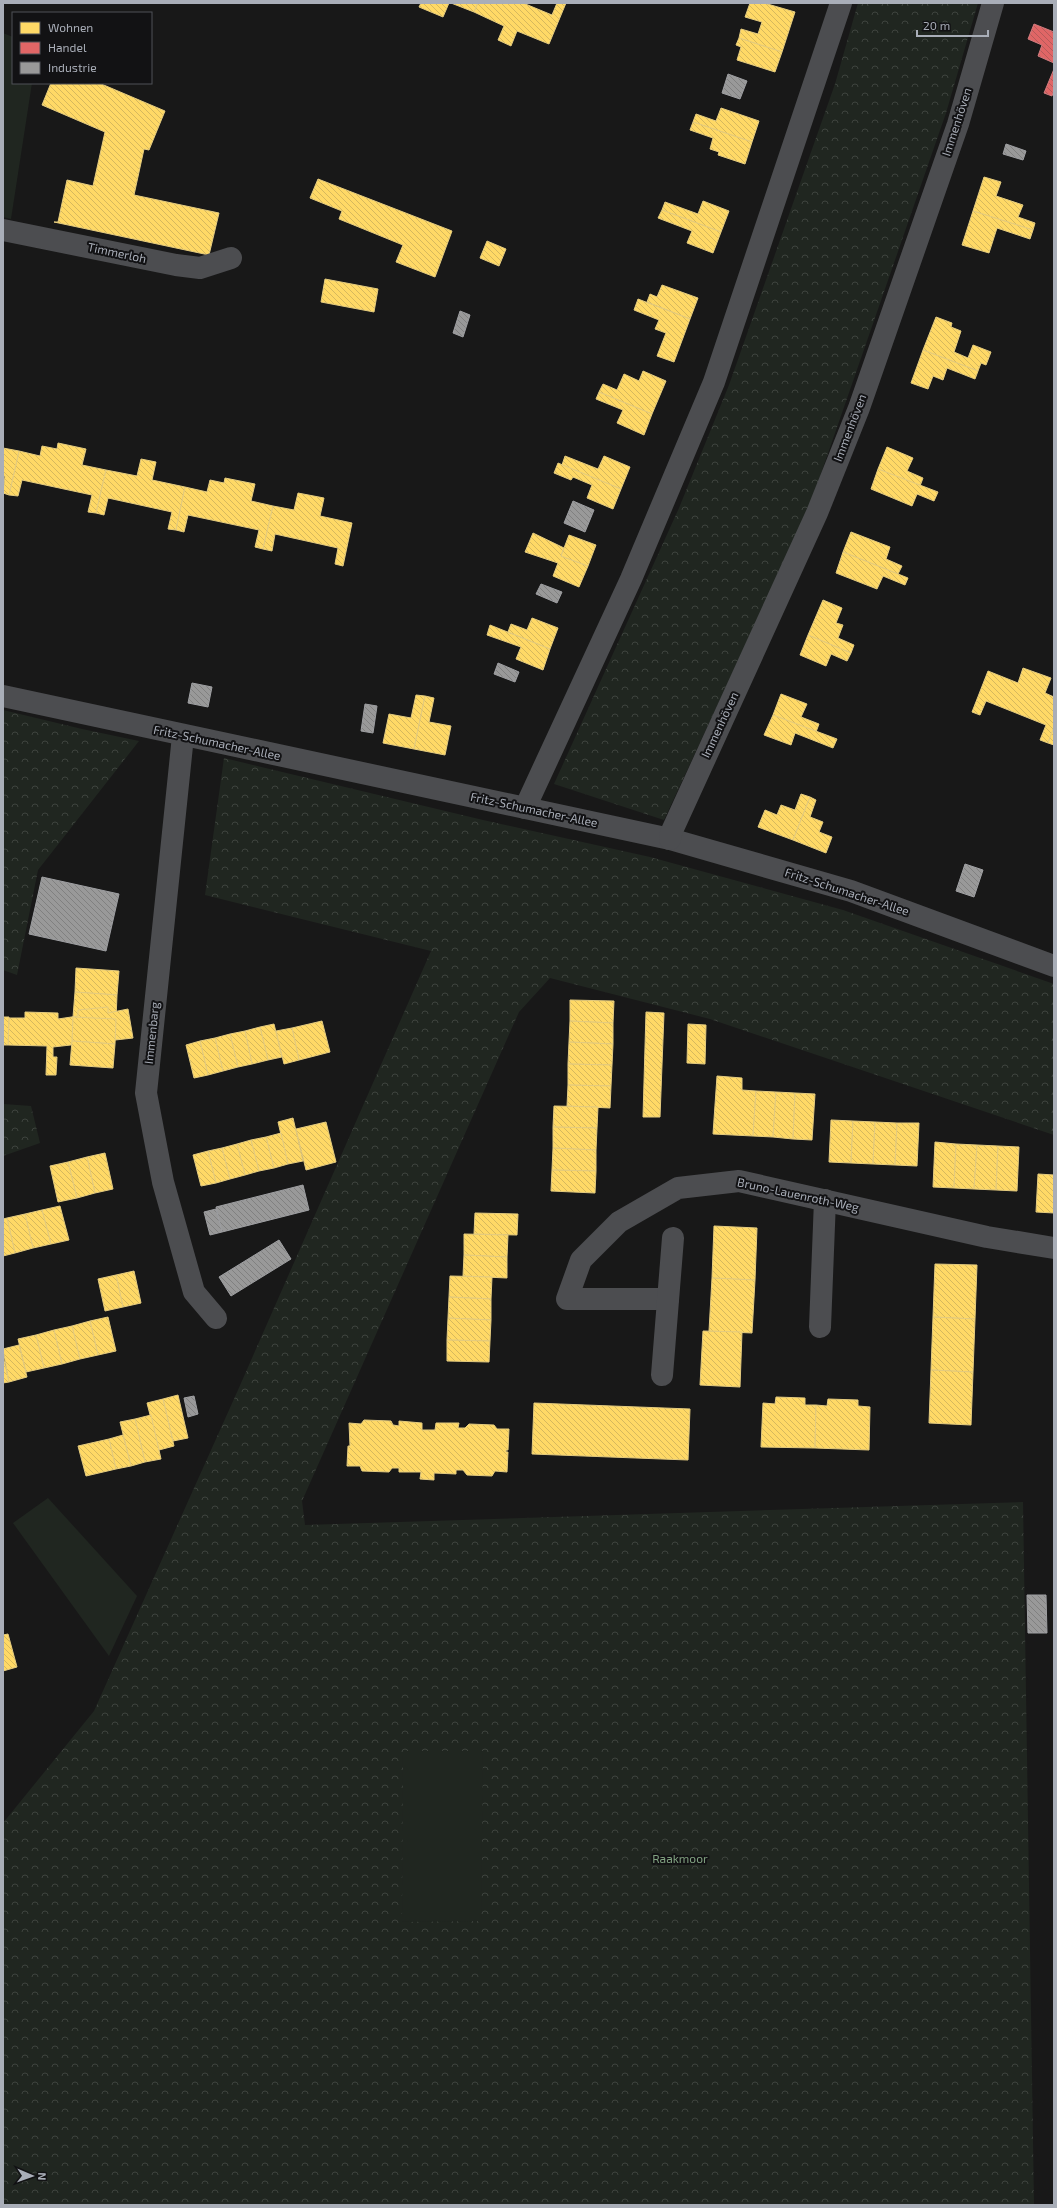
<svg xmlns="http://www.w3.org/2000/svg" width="1057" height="2208" viewBox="0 0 1057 2208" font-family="'Exo 2',sans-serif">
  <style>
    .forest { fill: url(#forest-crowns) }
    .pitch { fill: #202620 }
    .homes { fill: url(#homes-back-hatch); stroke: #e5cc7f }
    .shops { fill: url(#shops-back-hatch); stroke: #d07c7f }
    .industry { fill: url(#industry-back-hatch); stroke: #9e9fa2 }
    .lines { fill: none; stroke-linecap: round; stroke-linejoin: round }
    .minor { stroke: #4c4d50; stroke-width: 22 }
    .labels { text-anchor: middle; stroke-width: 4; stroke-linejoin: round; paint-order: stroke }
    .street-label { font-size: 12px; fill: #a9aeb8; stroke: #121214 }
    .park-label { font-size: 12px; fill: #81a281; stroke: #121214 }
  </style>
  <defs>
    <pattern id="forest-crowns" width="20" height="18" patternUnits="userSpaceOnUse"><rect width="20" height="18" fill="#202620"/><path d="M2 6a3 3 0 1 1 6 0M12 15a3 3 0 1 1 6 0" fill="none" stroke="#3e433e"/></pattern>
    <pattern id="homes-back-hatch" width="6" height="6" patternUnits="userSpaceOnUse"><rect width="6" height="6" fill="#ffd966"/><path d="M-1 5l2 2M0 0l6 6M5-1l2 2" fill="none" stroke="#d6b85d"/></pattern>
    <pattern id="shops-back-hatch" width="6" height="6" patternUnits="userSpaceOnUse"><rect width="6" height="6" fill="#e06666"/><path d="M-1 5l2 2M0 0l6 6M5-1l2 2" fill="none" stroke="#b55a5a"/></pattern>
    <pattern id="industry-back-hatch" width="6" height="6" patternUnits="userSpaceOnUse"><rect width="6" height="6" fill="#999"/><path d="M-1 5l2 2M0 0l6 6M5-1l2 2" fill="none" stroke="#808080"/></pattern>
  </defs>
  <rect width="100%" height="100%" fill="#181818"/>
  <g class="forest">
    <path d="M858,3H978L946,113L809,508L664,820L554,784L679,508L729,385L835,84Z"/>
    <path d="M3,710L82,729L139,741L38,870L17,975L3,970Z"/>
    <path d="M224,758L483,820L650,857L843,910L1054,984V1135L710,1019L550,978L519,1012L302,1501L305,1525L1023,1502L1034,2205H3V1823L94,1711L238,1390L431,951L205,895Z"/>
    <path d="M3,1104L31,1106L40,1143L3,1156Z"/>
  </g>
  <g class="pitch">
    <path d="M3,33L13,37V83H32L11,219L3,217Z"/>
    <path d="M48,1498L137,1596L109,1656L13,1523Z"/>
    <path d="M403,1751H483L481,1921L402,1922Z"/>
  </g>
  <g class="homes">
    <path d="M421,3H449L443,17L419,7Z"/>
    <path d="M451,3H478L474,12Z"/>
    <path d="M478,3H523L552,15L557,3H566L549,44L517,31L511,46L498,40L504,26L474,12Z"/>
    <path d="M750,3H764L795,12L782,52L739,38L741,29L758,34L762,22L745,17Z"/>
    <path d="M739,38L782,52L775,72L737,60L741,47L736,45Z"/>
    <path d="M51,83H99L165,111L149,150L144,149L134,195L219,213L209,255L54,222H58L67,180L93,186L105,132L42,105Z"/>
    <path d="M721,108L759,121L752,142L693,122L696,114L716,121Z"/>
    <path d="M693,122L752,142L745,164L718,155L719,152L710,149L713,138L690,130Z"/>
    <path d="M984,177L1001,182L996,196L1023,205L1018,217L1035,223L1033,230L973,211Z"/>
    <path d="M318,179L452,231L435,277L396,262L403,245L339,219L342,211L310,198Z"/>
    <path d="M703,201L729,211L721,232L662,210L665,202L698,214Z"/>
    <path d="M662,210L721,232L713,253L687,243L692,231L658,218Z"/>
    <path d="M973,211L1033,230L1030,239L997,228L989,253L962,245Z"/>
    <path d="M487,241L506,249L499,266L480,258Z"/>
    <path d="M325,279L378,289L374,312L321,302Z"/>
    <path d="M662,285L698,298L690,319L647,302L650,294L657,297Z"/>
    <path d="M638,299L690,319L674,362L657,356L666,333L655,329L659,320L634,310Z"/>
    <path d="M936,317L952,323L951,327L961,331L954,352L968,358L973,345L991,352L986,365L981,363L978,371L923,350Z"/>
    <path d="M923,350L978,371L975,379L947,368L943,380L933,376L928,389L911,383Z"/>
    <path d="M643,371L666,381L652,414L599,392L603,384L617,390L624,374L639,381Z"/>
    <path d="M599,392L652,414L644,435L617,423L623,410L596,399Z"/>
    <path d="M58,443L86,449L82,465L106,470L96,513L88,512L92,495L22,480L18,496L9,495L19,451L40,456L42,446L57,449Z"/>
    <path d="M887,447L913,458L907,471L923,478L920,486L878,469Z"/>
    <path d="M3,448L19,451L9,495L3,493L5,476H3Z"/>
    <path d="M565,456L598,469L604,456L630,467L621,489L562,465Z"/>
    <path d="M141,459L156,462L152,480L185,487L176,530L168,529L172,512L108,498L104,515L96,513L106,470L137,476Z"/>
    <path d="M558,463L621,489L613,509L587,498L592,485L573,477L571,480L554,473Z"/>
    <path d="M878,469L938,492L934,501L917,494L912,506L871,489Z"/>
    <path d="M225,478L255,484L251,501L273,506L263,549L255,547L259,530L188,515L184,532L176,530L185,487L207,492L210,480L224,483Z"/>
    <path d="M298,493L324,498L320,516L352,523L343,566L335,564L338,548L275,534L272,551L263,549L273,506L294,510Z"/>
    <path d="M851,532L890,547L886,559L902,566L898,574L843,552Z"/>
    <path d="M533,533L564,548L561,556L588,566L579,587L553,576L558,563L525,552Z"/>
    <path d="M569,535L596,545L588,566L561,556Z"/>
    <path d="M843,552L908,578L905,585L883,576L877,589L836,573Z"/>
    <path d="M823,600L842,608L836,623L843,625L838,638L854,645L851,653L808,635Z"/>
    <path d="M532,618L558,628L550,649L508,632L511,624L527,630Z"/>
    <path d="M490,625L550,649L543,670L516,659L521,647L487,635Z"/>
    <path d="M808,635L851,653L847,661L831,654L826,666L800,655Z"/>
    <path d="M1023,668L1051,678L1045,693L1054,697V727L1048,743L1040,740L1046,725L986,701L980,715L972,712L988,671L1018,683Z"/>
    <path d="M781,694L807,704L801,717L819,724L816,732L773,715Z"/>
    <path d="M416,695L425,696L414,749L383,743L389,714L411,718Z"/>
    <path d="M425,696L434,698L429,722L451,726L445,755L414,749Z"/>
    <path d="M773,715L837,739L833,748L795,733L791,745L764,735Z"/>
    <path d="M1054,727V745L1048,743Z"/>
    <path d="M801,794L810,797L793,840L758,827L765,810L777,815L781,805L795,810Z"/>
    <path d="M810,797L816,800L810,817L823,822L819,832L832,837L826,853L793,840Z"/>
    <path d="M76,968L119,971L117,995L75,992Z"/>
    <path d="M75,992L117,995L116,1019L73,1017Z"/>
    <path d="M570,1000L614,1001L613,1023L570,1021Z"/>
    <path d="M108,1007V1013L128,1009L133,1038L53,1047V1057H57L56,1075H46L47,1046L8,1045L9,1018H25V1012L58,1013V1019L78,1016V1010Z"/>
    <path d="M646,1012L664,1013L660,1117H643Z"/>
    <path d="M3,1017H9L8,1045H3Z"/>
    <path d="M73,1017L116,1019L115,1044L72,1041Z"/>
    <path d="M322,1021L330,1052L299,1060L292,1028Z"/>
    <path d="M570,1021L613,1023V1044L569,1042Z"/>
    <path d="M274,1024L282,1057L268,1060L260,1027Z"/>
    <path d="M688,1024L706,1025L705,1064L687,1063Z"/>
    <path d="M260,1027L268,1060L252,1064L245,1031Z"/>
    <path d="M292,1028L299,1060L284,1064L276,1031Z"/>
    <path d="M245,1031L252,1064L238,1067L230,1034Z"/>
    <path d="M230,1034L238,1067L223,1071L215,1038Z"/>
    <path d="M215,1038L223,1071L208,1075L200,1041Z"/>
    <path d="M72,1041L115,1044L113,1068L70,1065Z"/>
    <path d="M200,1041L208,1075L194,1078L186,1045Z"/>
    <path d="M569,1042L613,1044L612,1065L568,1064Z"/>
    <path d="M568,1064L612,1065L611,1086L568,1085Z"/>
    <path d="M717,1076L742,1078V1090L756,1091L753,1136L713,1134Z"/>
    <path d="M568,1085L611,1086L610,1108L567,1106Z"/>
    <path d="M756,1091L776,1092L773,1137L753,1136Z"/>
    <path d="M776,1092L795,1093L793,1139L773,1137Z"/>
    <path d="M795,1093L815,1094L812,1140L793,1139Z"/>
    <path d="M554,1106L598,1107L597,1128L553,1127Z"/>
    <path d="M293,1118L303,1161L288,1164L278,1122Z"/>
    <path d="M831,1120L853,1121L851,1163L829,1162Z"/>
    <path d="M853,1121L875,1122L873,1164L851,1163Z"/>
    <path d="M326,1122L336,1162L306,1170L296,1129Z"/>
    <path d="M875,1122L897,1123L895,1165L873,1164Z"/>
    <path d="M897,1123H919L917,1166L895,1165Z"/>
    <path d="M553,1127L597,1128L596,1150L553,1148Z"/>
    <path d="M281,1133L288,1164L274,1168L266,1137Z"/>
    <path d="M266,1137L274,1168L259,1171L251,1140Z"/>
    <path d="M251,1140L259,1171L245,1175L237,1144Z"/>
    <path d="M935,1142L956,1144L954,1188L933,1187Z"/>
    <path d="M237,1144L245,1175L230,1179L222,1148Z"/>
    <path d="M956,1144L977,1145L974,1189L954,1188Z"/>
    <path d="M977,1145L998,1146L996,1190L974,1189Z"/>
    <path d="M998,1146L1019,1147L1017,1191L996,1190Z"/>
    <path d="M222,1148L230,1179L216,1183L208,1151Z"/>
    <path d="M553,1148L596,1150V1171L552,1170Z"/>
    <path d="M208,1151L216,1183L201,1186L193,1155Z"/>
    <path d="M105,1153L113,1189L95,1193L87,1157Z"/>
    <path d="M87,1157L95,1193L77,1198L68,1162Z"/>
    <path d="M68,1162L77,1198L58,1202L50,1166Z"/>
    <path d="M552,1170L596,1171L595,1193L551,1191Z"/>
    <path d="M1038,1174L1054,1175V1213L1036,1212Z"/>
    <path d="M60,1206L69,1240L51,1244L42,1210Z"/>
    <path d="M42,1210L51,1244L33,1248L25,1214Z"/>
    <path d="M475,1213L518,1214L517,1235L474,1234Z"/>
    <path d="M25,1214L33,1248L15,1253L7,1218Z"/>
    <path d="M7,1218L15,1253L3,1256V1219Z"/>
    <path d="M714,1226L757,1228L755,1280L712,1278Z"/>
    <path d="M464,1234L508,1235L507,1257L464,1255Z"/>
    <path d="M464,1255L507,1257V1278L463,1276Z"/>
    <path d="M935,1264L977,1265L975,1319L933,1317Z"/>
    <path d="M134,1271L141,1303L123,1307L116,1275Z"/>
    <path d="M116,1275L123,1307L105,1311L98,1279Z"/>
    <path d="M450,1276L492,1277L491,1299L449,1297Z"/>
    <path d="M712,1278L755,1280L752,1333L709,1331Z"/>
    <path d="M449,1297L491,1299V1320L448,1318Z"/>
    <path d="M108,1317L116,1351L98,1355L90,1321Z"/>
    <path d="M933,1317L975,1319L973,1372L931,1370Z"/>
    <path d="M448,1318L491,1320L490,1341L447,1340Z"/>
    <path d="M90,1321L98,1355L80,1359L72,1326Z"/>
    <path d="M72,1326L80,1359L62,1364L54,1330Z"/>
    <path d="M54,1330L62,1364L44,1368L36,1335Z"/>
    <path d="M703,1331L742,1332L740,1387L700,1385Z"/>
    <path d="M36,1335L44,1368L26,1372L18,1339Z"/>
    <path d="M447,1340L490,1341L489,1362L447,1361Z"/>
    <path d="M19,1345L27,1377L9,1382L3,1349Z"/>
    <path d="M3,1356L9,1382L3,1383Z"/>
    <path d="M931,1370L973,1372L971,1425L929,1423Z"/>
    <path d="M178,1395L188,1438L173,1441L163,1399Z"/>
    <path d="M776,1397L805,1398V1405H816L815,1448L761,1447L763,1403L775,1404Z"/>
    <path d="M163,1399L174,1446L159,1450L147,1403Z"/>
    <path d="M828,1399L858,1400V1406L870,1407L869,1450L815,1448L816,1405L827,1406Z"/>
    <path d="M534,1403L690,1409L688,1460L532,1454Z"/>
    <path d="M151,1415L161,1459L145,1462L135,1419Z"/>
    <path d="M135,1419L145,1462L131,1466L120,1422Z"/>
    <path d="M364,1420L391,1421L393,1425L399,1426V1421L422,1423V1430H435L436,1423H459L458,1428H465L469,1424L494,1425L497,1429H509L508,1450H506V1452H508L507,1472L495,1471L492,1476L467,1475L463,1470H456V1474L434,1473V1480L420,1479L421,1472H399V1468H392L389,1472L362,1471L360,1466H347L348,1446H350L349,1423L361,1424Z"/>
    <path d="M123,1435L131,1466L116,1469L109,1439Z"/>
    <path d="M109,1439L116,1469L86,1476L78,1446Z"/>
    <path d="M8,1634L17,1667L3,1671V1635Z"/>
  </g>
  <g class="shops">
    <path d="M1034,24L1054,32V63L1038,56L1042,45L1028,39Z"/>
    <path d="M1054,69V90L1052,96L1044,93Z"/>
  </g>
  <g class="industry">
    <path d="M728,74L747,81L740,99L722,93Z"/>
    <path d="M1006,144L1026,151L1023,160L1003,154Z"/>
    <path d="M460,311L470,315L463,337L453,333Z"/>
    <path d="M573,501L594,510L585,532L564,523Z"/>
    <path d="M541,584L562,592L557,603L536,594Z"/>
    <path d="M498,663L519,672L515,682L494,674Z"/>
    <path d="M192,683L212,687L208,707L188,703Z"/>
    <path d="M365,704L377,706L373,733L361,731Z"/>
    <path d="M965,864L983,870L974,897L956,891Z"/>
    <path d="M42,877L119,894L106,951L29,934Z"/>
    <path d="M303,1185L309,1210L222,1232L216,1207Z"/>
    <path d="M216,1209L222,1232L210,1235L204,1212Z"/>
    <path d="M279,1240L291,1259L231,1296L219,1277Z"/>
    <path d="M194,1396L198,1414L188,1417L184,1398Z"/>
    <path d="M1027,1595H1046L1047,1633H1028Z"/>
  </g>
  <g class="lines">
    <g class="minor">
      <path d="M3,230L176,265L200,268L231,258"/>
      <path d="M3,696L670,839L851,891L1054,966"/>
      <path d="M183,736L146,1093L163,1182L194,1292L216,1318"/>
      <path d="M525,808L631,579L714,382L841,3"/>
      <path d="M670,839L671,833L817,513L859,408L958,124L993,3"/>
      <path d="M668,1299H567L581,1260L619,1222L678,1188L739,1181L987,1237L1054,1248"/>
      <path d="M820,1327L825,1200"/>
      <path d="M662,1375L673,1238"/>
    </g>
  </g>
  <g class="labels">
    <g class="street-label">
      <text transform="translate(957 122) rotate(-72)" y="4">Immenhöven</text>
      <text transform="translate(117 253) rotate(12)" y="4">Timmerloh</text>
      <text transform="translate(850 428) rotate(-69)" y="4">Immenhöven</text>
      <text transform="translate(720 725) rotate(-65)" y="4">Immenhöven</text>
      <text transform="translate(217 743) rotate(12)" y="4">Fritz-Schumacher-Allee</text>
      <text transform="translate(534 810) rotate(12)" y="4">Fritz-Schumacher-Allee</text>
      <text transform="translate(847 892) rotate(18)" y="4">Fritz-Schumacher-Allee</text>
      <text transform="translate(152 1033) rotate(-84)" y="4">Immenbarg</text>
      <text transform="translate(798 1195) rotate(12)" y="4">Bruno-Lauenroth-Weg</text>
    </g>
    <g class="park-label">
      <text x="680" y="1863">Raakmoor</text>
    </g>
  </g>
  <rect width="1057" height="2208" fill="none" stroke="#a9aeb8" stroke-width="8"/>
  <rect x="12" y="12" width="140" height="72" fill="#121214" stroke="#4e5056"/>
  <rect x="20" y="22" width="20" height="12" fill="#ffd966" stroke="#4e5056"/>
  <text x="48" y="32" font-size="12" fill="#a9aeb8">Wohnen</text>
  <rect x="20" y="42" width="20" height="12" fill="#e06666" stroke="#4e5056"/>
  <text x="48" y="52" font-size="12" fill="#a9aeb8">Handel</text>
  <rect x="20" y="62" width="20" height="12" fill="#999999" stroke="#4e5056"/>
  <text x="48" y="72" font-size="12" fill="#a9aeb8">Industrie</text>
  <g transform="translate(32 2176) rotate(92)" stroke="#121214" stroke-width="3" paint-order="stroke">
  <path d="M0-3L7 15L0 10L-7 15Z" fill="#a9aeb8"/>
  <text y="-6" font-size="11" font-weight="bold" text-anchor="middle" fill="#a9aeb8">N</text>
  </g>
  <path d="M917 30v6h71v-6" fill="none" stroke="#a9aeb8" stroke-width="2"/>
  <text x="923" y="30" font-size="12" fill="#a9aeb8" stroke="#121214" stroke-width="3" paint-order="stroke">20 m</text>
</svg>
